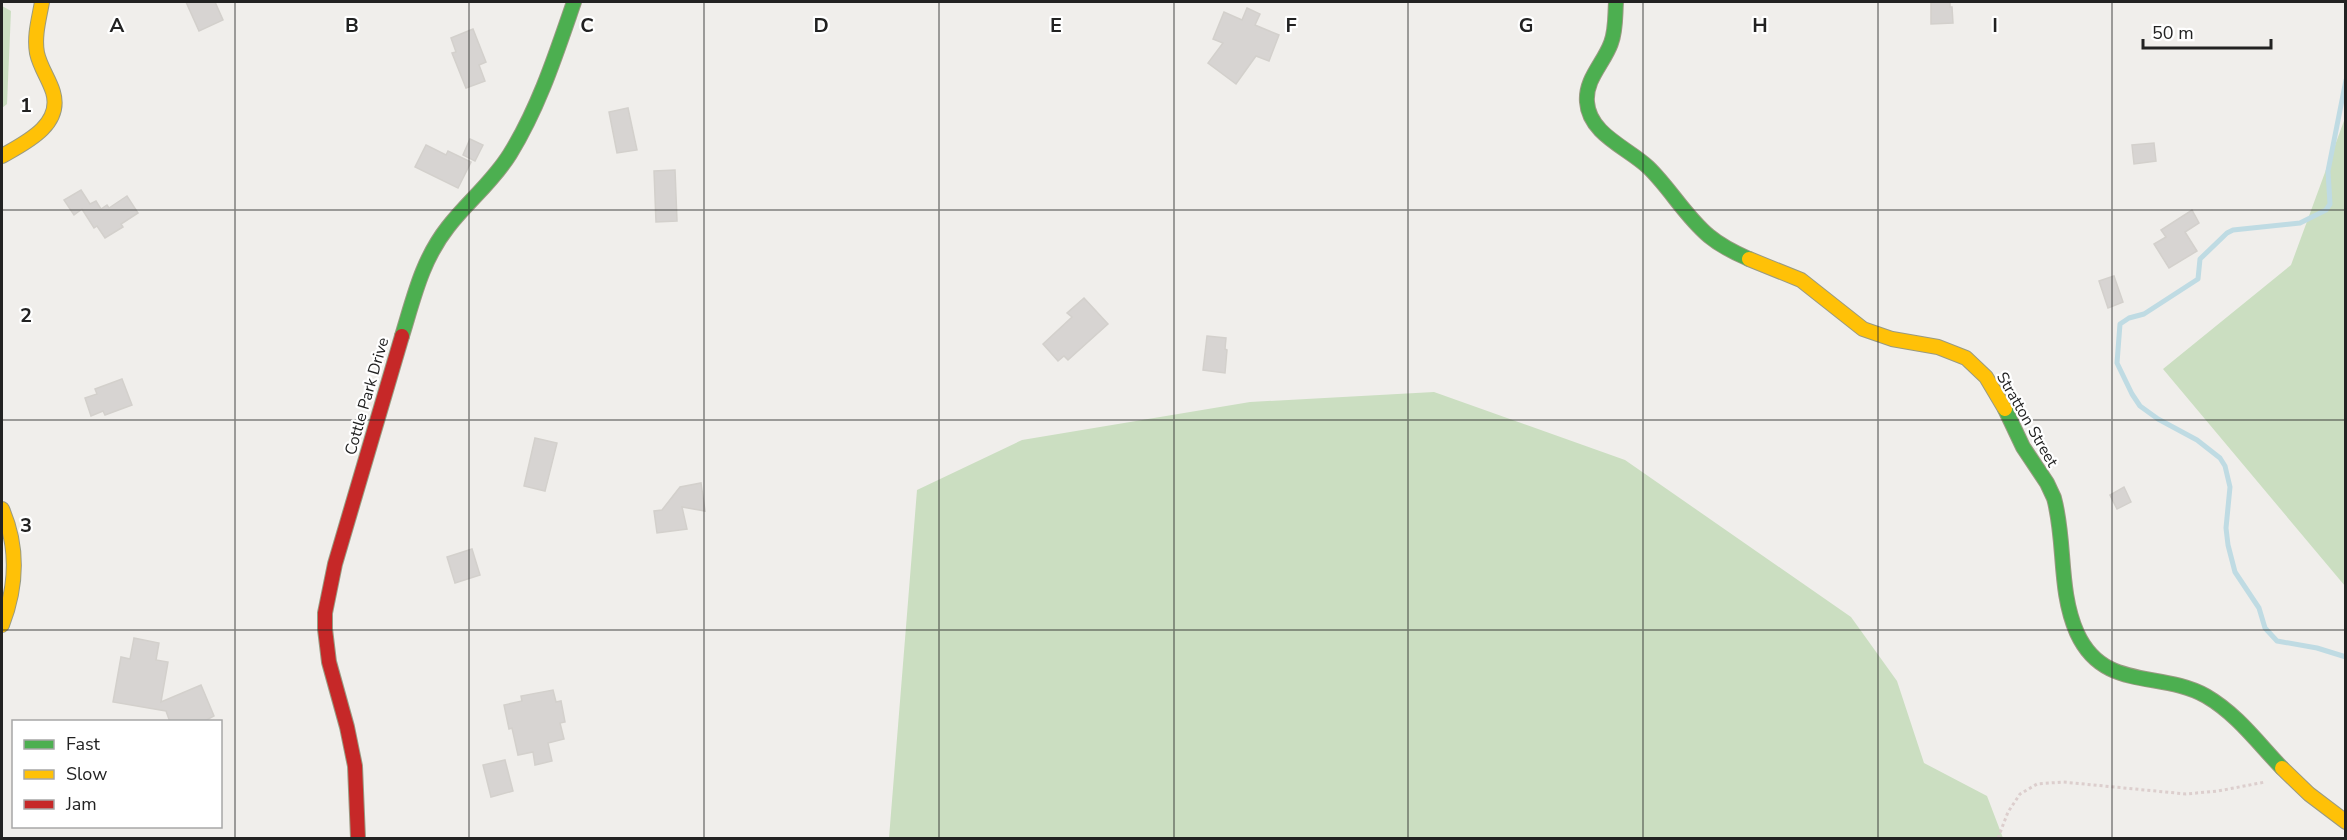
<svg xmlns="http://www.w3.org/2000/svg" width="2347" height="840" viewBox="0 0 2347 840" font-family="'Nunito Sans',sans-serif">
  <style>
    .forest { fill: #cbdec1 }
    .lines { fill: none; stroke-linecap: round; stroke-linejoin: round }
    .stream { stroke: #bfdbe3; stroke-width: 5 }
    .building { fill: #d7d4d2; stroke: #d3d0cc; stroke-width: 1.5 }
    .fast-casing { stroke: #999a82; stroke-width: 16 }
    .slow-casing { stroke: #999a82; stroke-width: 16 }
    .jam-casing { stroke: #999a82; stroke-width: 16 }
    .path { stroke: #dccecd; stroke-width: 3; stroke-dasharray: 3 3; stroke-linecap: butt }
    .fast { stroke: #4caf50; stroke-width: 14 }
    .slow { stroke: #ffc107; stroke-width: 14 }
    .jam { stroke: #c62828; stroke-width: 14 }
    .grid { fill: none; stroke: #222; stroke-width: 1.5; stroke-opacity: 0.55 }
    .labels { text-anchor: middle; stroke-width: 4.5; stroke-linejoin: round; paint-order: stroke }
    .street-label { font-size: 16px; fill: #222; stroke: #fff }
    .grid-label { font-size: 20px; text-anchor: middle; font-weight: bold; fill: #222; stroke: #fff; stroke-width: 4.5; stroke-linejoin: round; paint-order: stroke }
  </style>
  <rect width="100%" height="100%" fill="#f0eeeb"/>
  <g class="forest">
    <path d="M2,6L11,11L7,104L2,108Z"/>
    <path d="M2345,118L2346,586H2345L2163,369L2291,265Z"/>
    <path d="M1434,392L1625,460L1851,617L1897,681L1924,763L1987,796L2003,838H889L917,490L1022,440L1250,402Z"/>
  </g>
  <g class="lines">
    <path class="stream" d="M2346,80L2328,171L2330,204L2326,210L2300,223L2233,230L2227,233L2200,259L2198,279L2144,314L2129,318L2120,324L2117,363L2132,394L2140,406L2158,419L2197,440L2220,458L2225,466L2230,487L2226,528L2228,545L2235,572L2259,608L2265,628L2277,641L2317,648L2346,657"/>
  </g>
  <g class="building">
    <path d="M186,2H215L223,20L199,31Z"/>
    <path d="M1931,2H1950V7H1952L1953,23L1931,24Z"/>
    <path d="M1247,8L1260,14L1255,25L1279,35L1269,61L1256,56L1236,84L1208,63L1223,43L1213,39L1224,12L1242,20Z"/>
    <path d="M473,29L486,62L479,65L485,81L466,88L452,53L456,52L451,38Z"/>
    <path d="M628,108L637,150L617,153L609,112Z"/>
    <path d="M470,139L483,145L475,161L463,155Z"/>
    <path d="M2154,143L2156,161L2134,164L2132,145Z"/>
    <path d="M426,145L446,155L448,151L471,162L458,188L415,167Z"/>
    <path d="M675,170L677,221L656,222L654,171Z"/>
    <path d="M81,190L90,204L96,201L101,209L107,205L109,208L127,196L138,213L121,224L123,227L105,238L97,226L94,228L82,209L74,215L64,200Z"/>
    <path d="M2192,210L2199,223L2185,232L2197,251L2169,268L2154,244L2166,237L2161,230Z"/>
    <path d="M2114,276L2123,302L2108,308L2099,281Z"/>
    <path d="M1084,298L1108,324L1068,360L1064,356L1058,361L1043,344L1072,317L1067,313Z"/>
    <path d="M1207,336L1226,338L1225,349L1227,350L1225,373L1203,370Z"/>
    <path d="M122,379L132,405L105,415L103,411L91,416L85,398L97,394L95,389Z"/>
    <path d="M535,438L557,443L545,491L524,486Z"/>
    <path d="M701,483L705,511L682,507L687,529L657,533L654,511L662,510L680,487Z"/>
    <path d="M2124,487L2131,502L2117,509L2110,495Z"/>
    <path d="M472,549L480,575L455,583L447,557Z"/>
    <path d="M134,638L159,643L156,660L168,662L161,702L201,685L214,716L203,722H170L166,711L113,702L121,657L130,659Z"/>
    <path d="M553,690L556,702L561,701L565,722L560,723L564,739L548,743L552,761L535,765L533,752L518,755L512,728L509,729L504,705L522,701L521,696Z"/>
    <path d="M505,760L513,791L491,797L483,765Z"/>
  </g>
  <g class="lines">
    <defs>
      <g id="fast">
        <path d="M1616,2C1615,16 1616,30 1611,43C1604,63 1585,79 1587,102C1589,134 1628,148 1648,167C1670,188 1685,216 1709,236C1721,246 1735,253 1749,259"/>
        <path d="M402,336C414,297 422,260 448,227C468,201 492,183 510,154C539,107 556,54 574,2"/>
        <path d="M2005,409L2023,447L2047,483L2054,498C2066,542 2058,590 2077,633C2104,692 2160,670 2206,696C2237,714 2258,743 2282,768"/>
      </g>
      <g id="slow">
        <path d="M2,156C25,143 63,125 53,92C49,79 40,67 37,53C34,36 39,19 42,2"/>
        <path d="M1749,259L1801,280L1863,329L1892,339L1938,347L1966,358L1986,377L2005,409"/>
        <path d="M2,509C19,548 17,586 2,625"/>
        <path d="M2282,768L2309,794L2346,822"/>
      </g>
      <path id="jam" d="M358,838L355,766L347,727L329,662L325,629V613L335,564L402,336"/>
    </defs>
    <use href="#fast" class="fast-casing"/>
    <use href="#slow" class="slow-casing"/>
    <use href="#jam" class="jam-casing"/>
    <path class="path" d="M1998,838L2008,812L2020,794L2037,784L2063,782L2186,794L2218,791L2265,782"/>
    <use href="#fast" class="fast"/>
    <use href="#slow" class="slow"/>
    <use href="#jam" class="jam"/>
  </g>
  <path class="grid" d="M235,2V838M469,2V838M704,2V838M939,2V838M1174,2V838M1408,2V838M1643,2V838M1878,2V838M2112,2V838M2,210H2346M2,420H2346M2,630H2346"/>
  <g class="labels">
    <g class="street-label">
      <text transform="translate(366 396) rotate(-74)" y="6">Cottle Park Drive</text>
      <text transform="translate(2028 419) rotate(60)" y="6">Stratton Street</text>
    </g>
  </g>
  <g class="grid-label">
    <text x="117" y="32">A</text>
    <text x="352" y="32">B</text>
    <text x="587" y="32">C</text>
    <text x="821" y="32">D</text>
    <text x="1056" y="32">E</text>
    <text x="1291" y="32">F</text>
    <text x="1526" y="32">G</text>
    <text x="1760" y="32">H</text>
    <text x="1995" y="32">I</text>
    <text x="26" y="112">1</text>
    <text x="26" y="322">2</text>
    <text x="26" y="532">3</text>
  </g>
  <rect width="2347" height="840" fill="none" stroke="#222222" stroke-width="6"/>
  <rect x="12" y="720" width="210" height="108" fill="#ffffff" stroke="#a7a7a7" stroke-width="1.5"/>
  <rect x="24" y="740" width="30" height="9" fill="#4caf50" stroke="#a7a7a7" stroke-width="1.5"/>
  <text x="66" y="750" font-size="18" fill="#222222">Fast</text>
  <rect x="24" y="770" width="30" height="9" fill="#ffc107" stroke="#a7a7a7" stroke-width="1.5"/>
  <text x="66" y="780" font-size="18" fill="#222222">Slow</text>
  <rect x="24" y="800" width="30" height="9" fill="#c62828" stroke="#a7a7a7" stroke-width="1.5"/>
  <text x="66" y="810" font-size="18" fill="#222222">Jam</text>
  <path d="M2143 39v9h128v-9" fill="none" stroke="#222222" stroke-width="3"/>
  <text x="2152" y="39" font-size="18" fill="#222222" stroke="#ffffff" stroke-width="4.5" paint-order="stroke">50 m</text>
</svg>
